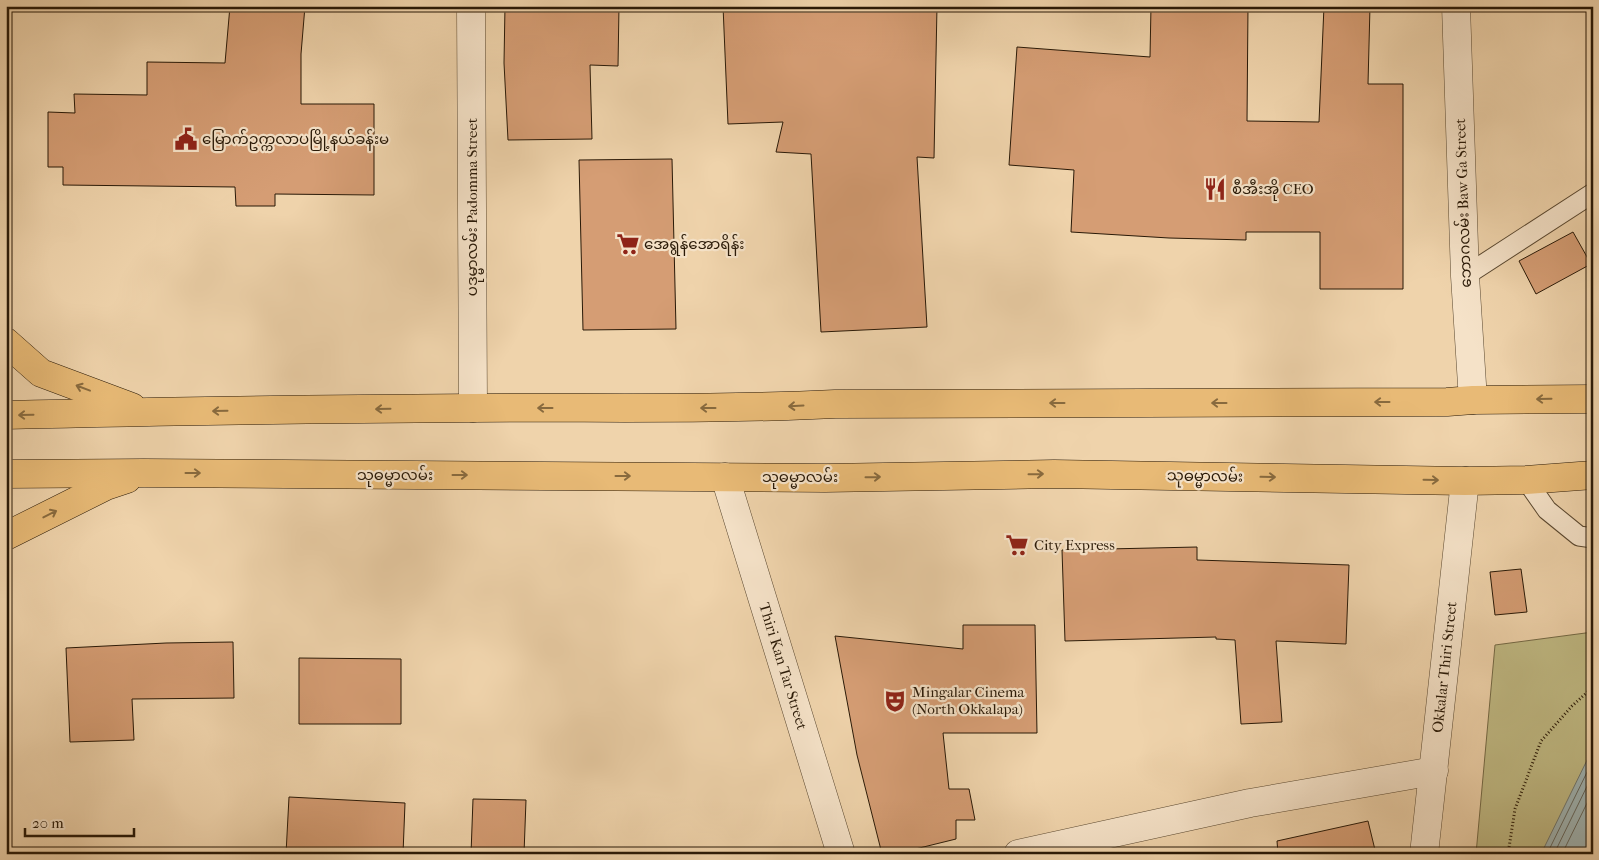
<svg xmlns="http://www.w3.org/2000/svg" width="1599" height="860" viewBox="0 0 1599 860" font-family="'IM FELL French Canon','Noto Sans Myanmar',serif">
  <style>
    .green { fill: #c0ba84; stroke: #746a46 }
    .water { fill: #9fb5b5; stroke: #70776f }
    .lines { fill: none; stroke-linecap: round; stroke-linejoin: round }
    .shore { stroke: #64675e; stroke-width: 1 }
    .building { fill: #d59d74; stroke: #291907 }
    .lane-casing { stroke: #5a4830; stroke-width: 21 }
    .street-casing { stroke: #5a4830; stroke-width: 29 }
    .primary-casing { stroke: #291907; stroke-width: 29 }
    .path { stroke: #291907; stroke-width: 3; stroke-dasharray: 1 2.5; stroke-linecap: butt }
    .lane { stroke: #f5e2c8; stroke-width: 19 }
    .street { stroke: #f5e2c8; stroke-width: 28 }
    .primary { stroke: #e8ba76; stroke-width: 28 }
    .oneway { stroke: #886a3e }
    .labels { text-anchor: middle; stroke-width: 4.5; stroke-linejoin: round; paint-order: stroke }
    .poi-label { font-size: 15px; fill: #291907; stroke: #f5e2c8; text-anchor: start }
    .street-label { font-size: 15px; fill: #291907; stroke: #f5e2c8 }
  </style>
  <rect width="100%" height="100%" fill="#efd3ab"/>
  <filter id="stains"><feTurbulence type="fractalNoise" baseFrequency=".004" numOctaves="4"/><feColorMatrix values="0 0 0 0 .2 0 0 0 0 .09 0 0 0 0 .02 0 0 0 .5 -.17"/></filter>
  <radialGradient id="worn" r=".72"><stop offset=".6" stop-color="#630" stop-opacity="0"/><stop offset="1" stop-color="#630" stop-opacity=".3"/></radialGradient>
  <path class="green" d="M1593,632V854H1476L1495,645Z"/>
  <path class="water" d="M1593,748V854H1541Z"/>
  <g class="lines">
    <g class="shore">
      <path d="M1547,854L1593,760"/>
      <path d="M1554,854L1593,774"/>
      <path d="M1562,854L1593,791"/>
    </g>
  </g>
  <g class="building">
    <path d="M230,6H305L301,54V104H374V195L275,194V206H236L235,187L63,185V167H48V112L75,113L74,94L147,95V62L225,63Z"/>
    <path d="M505,6H619L618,66L590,65L592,139L508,140L504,63Z"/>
    <path d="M723,6H937L934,158L917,157L927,327L821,332L811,154L776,152L783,122L728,124Z"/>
    <path d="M1151,6H1248L1247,121L1319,122L1324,6H1370L1368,84H1403V289H1320V232H1246V240L1169,238L1071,232L1074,170L1009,165L1017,47L1150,57Z"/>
    <path d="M672,159L676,329L583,330L579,160Z"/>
    <path d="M1573,232L1591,264L1536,294L1519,261Z"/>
    <path d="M1197,547V560L1349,565L1346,644L1276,641L1282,722L1241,724L1235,640L1216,639V637L1065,641L1062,550Z"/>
    <path d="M1521,569L1527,612L1495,615L1490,572Z"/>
    <path d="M963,625H1035L1037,733H943L949,789H969L975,820H956V839L895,854H882L857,755L835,636L963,649Z"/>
    <path d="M233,642L234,698L132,699L134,740L70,742L66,648L166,643Z"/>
    <path d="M299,658L401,659V724H299Z"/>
    <path d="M289,797L405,803L403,854H286Z"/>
    <path d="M473,799L526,800L524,854H471Z"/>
    <path d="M1368,821L1376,854H1278L1277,841Z"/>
  </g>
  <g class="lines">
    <defs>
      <g id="lane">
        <path d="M1465,276L1593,193"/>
        <path d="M1526,480L1547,510L1579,536L1593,538"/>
      </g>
      <g id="street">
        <path d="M471,6L473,408"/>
        <path d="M1456,6L1465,276L1473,400"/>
        <path id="s1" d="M725,477L841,854"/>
        <path d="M1018,854L1250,803L1434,771"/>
        <path id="s2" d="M1424,854L1465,481"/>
      </g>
      <g id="primary">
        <path d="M6,342L41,373L132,407"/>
        <path d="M6,415C162,411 317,409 473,408C594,407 714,410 835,404L1447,402L1473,400L1593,399"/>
        <path d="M6,474L144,473L825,478L1054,474L1465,481L1526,480L1593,475"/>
        <path d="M6,536L106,486L127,479"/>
      </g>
    </defs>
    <use href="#lane" class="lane-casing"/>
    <use href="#street" class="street-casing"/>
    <use href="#primary" class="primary-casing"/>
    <path class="path" d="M1508,854L1515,809L1541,741L1572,706L1593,687"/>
    <use href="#lane" class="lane"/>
    <use href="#street" class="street"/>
    <use href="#primary" class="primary"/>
  </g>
  <defs><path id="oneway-shaft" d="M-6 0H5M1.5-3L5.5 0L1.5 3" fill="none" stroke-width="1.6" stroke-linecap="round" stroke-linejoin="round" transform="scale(1.25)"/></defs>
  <g class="oneway">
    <use href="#oneway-shaft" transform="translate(83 388) rotate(-159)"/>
    <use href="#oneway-shaft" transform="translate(1544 399) rotate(179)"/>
    <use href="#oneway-shaft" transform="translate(1382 402) rotate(180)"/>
    <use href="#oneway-shaft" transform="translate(1057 403) rotate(180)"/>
    <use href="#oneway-shaft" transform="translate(1219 403) rotate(180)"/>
    <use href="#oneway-shaft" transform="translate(796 406) rotate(177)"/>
    <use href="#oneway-shaft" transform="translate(545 408) rotate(180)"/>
    <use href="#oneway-shaft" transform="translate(708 408) rotate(180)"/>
    <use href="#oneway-shaft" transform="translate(383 409) rotate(179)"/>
    <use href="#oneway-shaft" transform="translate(220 411) rotate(179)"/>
    <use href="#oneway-shaft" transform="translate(26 415) rotate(179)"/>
    <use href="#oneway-shaft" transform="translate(193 473)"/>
    <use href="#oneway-shaft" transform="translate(1036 474) rotate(-1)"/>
    <use href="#oneway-shaft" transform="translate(460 475)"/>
    <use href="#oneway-shaft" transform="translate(623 476)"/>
    <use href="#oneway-shaft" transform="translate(873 477) rotate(-1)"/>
    <use href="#oneway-shaft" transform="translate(1268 477) rotate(1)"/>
    <use href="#oneway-shaft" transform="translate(1431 480) rotate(1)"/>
    <use href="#oneway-shaft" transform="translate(50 514) rotate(-27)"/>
  </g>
  <defs>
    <symbol id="civic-bare" viewBox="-9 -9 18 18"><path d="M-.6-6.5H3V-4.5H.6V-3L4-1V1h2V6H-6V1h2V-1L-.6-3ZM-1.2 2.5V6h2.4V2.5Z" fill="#8f2418" stroke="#f5e2c8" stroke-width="2.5" paint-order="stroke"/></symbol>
    <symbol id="restaurant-bare" viewBox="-9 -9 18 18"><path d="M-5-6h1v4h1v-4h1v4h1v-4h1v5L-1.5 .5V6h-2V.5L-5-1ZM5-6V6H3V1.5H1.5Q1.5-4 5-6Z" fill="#8f2418" stroke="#f5e2c8" stroke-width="2.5" paint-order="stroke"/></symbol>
    <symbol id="supermarket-bare" viewBox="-9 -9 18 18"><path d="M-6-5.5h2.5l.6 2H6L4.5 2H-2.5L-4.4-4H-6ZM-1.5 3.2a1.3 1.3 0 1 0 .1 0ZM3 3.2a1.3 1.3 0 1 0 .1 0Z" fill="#8f2418" stroke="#f5e2c8" stroke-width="2.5" paint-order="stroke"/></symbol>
    <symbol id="theatre-bare" viewBox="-9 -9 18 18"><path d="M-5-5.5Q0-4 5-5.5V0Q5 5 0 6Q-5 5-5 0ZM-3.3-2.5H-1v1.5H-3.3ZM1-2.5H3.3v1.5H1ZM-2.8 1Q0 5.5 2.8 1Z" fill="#8f2418" stroke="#f5e2c8" stroke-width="2.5" paint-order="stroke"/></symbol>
  </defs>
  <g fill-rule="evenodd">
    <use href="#civic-bare" x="170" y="123" width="32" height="32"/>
    <use href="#restaurant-bare" x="1199" y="173" width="32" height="32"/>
    <use href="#supermarket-bare" x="612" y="228" width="32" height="32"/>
    <use href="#supermarket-bare" x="1001" y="529" width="32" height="32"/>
    <use href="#theatre-bare" x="879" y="685" width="32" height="32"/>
  </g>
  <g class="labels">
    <g class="poi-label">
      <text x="202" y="144">မြောက်ဥက္ကလာပမြို့နယ်ခန်းမ</text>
      <text x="1232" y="194">စီအီးအို CEO</text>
      <text x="644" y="249">အေရွန်အောရိန်း</text>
      <text x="1034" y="550">City Express</text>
      <text x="912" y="697">Mingalar Cinema<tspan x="912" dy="17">(North Okkalapa)</tspan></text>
    </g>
    <g class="street-label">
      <text transform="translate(1463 203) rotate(-92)" y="5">ဘောဂလမ်း Baw Ga Street</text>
      <text transform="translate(472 207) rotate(-90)" y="5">ပဒုမ္မာလမ်း Padomma Street</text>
      <text x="395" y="480">သုဓမ္မာလမ်း</text>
      <text transform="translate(1205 476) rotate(1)" y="5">သုဓမ္မာလမ်း</text>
      <text x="800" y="482">သုဓမ္မာလမ်း</text>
      <text dy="5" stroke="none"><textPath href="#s1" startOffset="198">Thiri Kan Tar Street</textPath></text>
      <text dy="5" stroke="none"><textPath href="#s2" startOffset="188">Okkalar Thiri Street</textPath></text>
    </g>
  </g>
  <rect width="1599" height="860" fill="none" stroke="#efd3ab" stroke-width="25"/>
  <rect x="8" y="8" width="1584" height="845" fill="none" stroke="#291907" stroke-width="2.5"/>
  <rect x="12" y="12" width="1574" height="835" fill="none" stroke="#291907"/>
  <path d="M25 828v8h109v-8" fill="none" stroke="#291907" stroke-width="2.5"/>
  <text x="32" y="828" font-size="15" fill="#291907" stroke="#f5e2c8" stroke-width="4" paint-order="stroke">20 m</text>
  <rect width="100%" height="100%" filter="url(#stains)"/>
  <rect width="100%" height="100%" fill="url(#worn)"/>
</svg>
